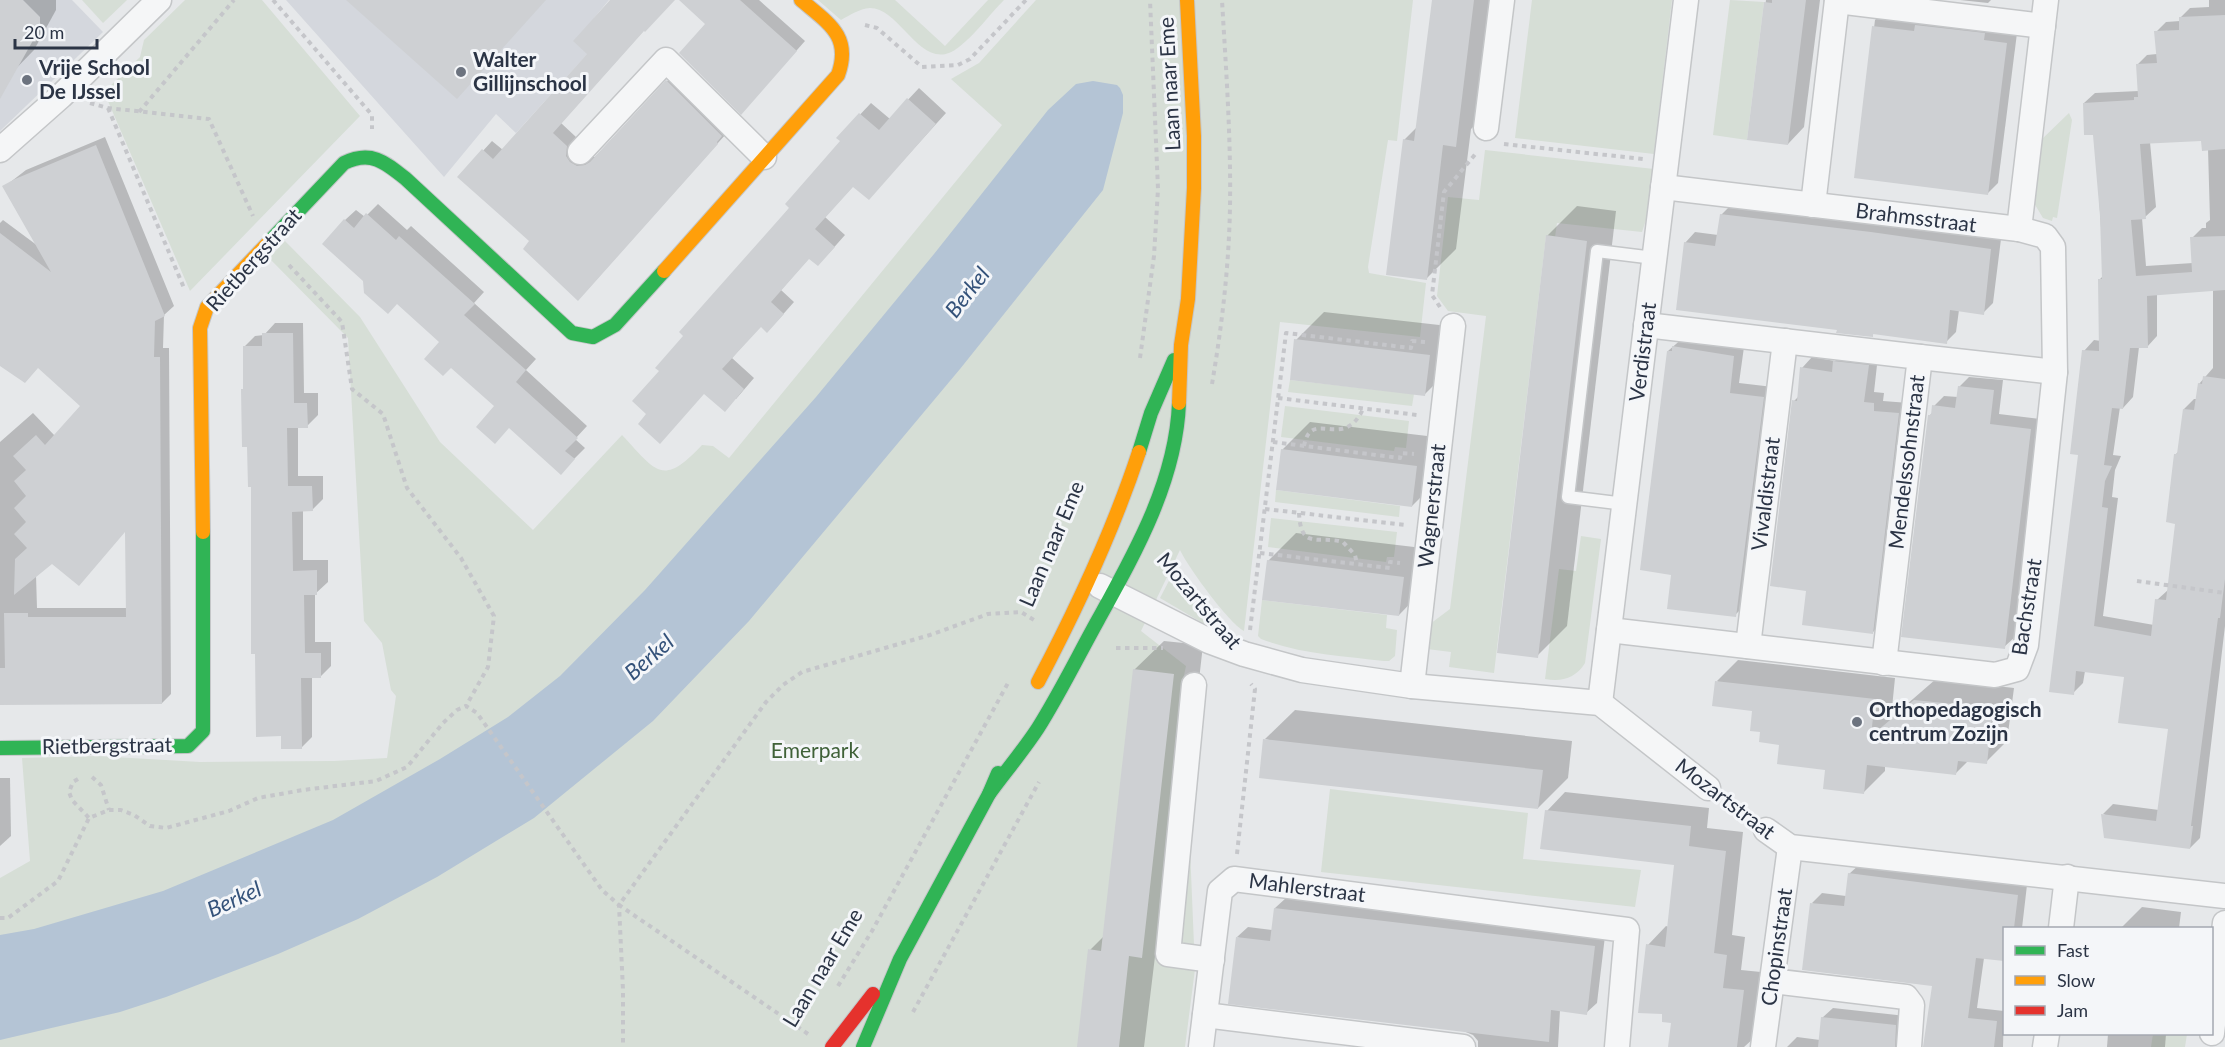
<svg xmlns="http://www.w3.org/2000/svg" width="2225" height="1047" viewBox="0 0 2225 1047" font-family="Lato,sans-serif">
  <style>
    .built { fill: #d4d7dd }
    .green { fill: #d6ded6 }
    .water { fill: #b4c4d5 }
    .shadow { fill: #0003; fill-rule: evenodd }
    .building { fill: #ced0d3 }
    .lines { fill: none; stroke-linecap: round; stroke-linejoin: round }
    .lane-casing { stroke: #c4c6c8; stroke-width: 15 }
    .street-casing { stroke: #c4c6c8; stroke-width: 27 }
    .fast-casing { stroke: #c4c6c8; stroke-width: 16 }
    .slow-casing { stroke: #c4c6c8; stroke-width: 16 }
    .jam-casing { stroke: #c4c6c8; stroke-width: 16 }
    .path { stroke: #c5c6ca; stroke-width: 4; stroke-dasharray: 4.5 4.5; stroke-linecap: butt }
    .lane { stroke: #f5f6f7; stroke-width: 12 }
    .street { stroke: #f5f6f7; stroke-width: 24 }
    .fast { stroke: #30b455; stroke-width: 14 }
    .slow { stroke: #ff9f0a; stroke-width: 14 }
    .jam { stroke: #e5322d; stroke-width: 14 }
    .poi-dot { fill: #6c737f; stroke: #f4f6f9; stroke-width: 2 }
    .labels { text-anchor: middle; stroke-width: 6; stroke-linejoin: round; paint-order: stroke }
    .poi-label { font-size: 21px; font-weight: bold; fill: #2b3445; stroke: #f4f6f9; text-anchor: start }
    .street-label { font-size: 21px; fill: #2b3445; stroke: #f4f6f9 }
    .park-label { font-size: 21px; fill: #3f6138; stroke: #f4f6f9 }
    .water-label { font-size: 22px; font-style: italic; fill: #34527a; stroke: #f4f6f9 }
  </style>
  <rect width="100%" height="100%" fill="#e6e8ea"/>
  <g class="built">
    <path d="M0,0H72L103,32L0,131Z"/>
    <path d="M286,0H609L594,18L608,31L516,133L496,114L444,177Z"/>
  </g>
  <g class="green">
    <path d="M82,0H127L103,23Z"/>
    <path d="M185,0H262L360,116L190,291L104,92L140,57L144,40Z"/>
    <path d="M818,0H895L945,46L988,0H1004C989,15 976,34 959,47C922,77 902,8 870,8C859,9 850,15 841,20Z"/>
    <path d="M1036,0H1413L1397,141L1388,140L1368,267L1369,273L1426,283L1420,337L1280,322L1244,631C1228,622 1188,567 1180,550L1141,631L1186,666L1183,680L1195,969L1185,1047H0V878L30,861L22,758L97,756L200,762L334,761L387,758L396,696L391,690L382,643L364,621L348,338L269,258L285,241L360,317L440,442L533,530L622,435C656,471 662,488 702,445L713,446L729,458L1002,125L951,79L979,63Z"/>
    <path d="M1532,0H1672L1654,154L1515,138Z"/>
    <path d="M1730,0L1764,2L1747,140L1713,135Z"/>
    <path d="M2069,113L2072,120L2057,218L2053,217L2052,221L2043,218L2034,203L2040,141Z"/>
    <path d="M1485,150L1654,169L1647,217L1642,232L1557,223L1555,237L1546,236L1494,673L1449,667L1451,652L1427,649L1430,624L1450,609L1486,316L1448,311L1437,296L1448,197L1479,200Z"/>
    <path d="M1290,380L1414,394L1412,406L1288,392Z"/>
    <path d="M1285,406L1409,421L1406,448L1395,447L1394,451L1281,437Z"/>
    <path d="M1276,490L1400,506L1399,517L1275,502Z"/>
    <path d="M1271,518L1397,532L1394,557H1387L1386,562L1268,547Z"/>
    <path d="M1581,536L1601,539L1585,663C1576,678 1562,682 1545,679L1559,569L1576,571Z"/>
    <path d="M1172,575L1207,622L1206,625L1160,598Z"/>
    <path d="M1262,600L1387,615L1386,628L1397,630L1395,656L1389,661H1384C1343,656 1300,654 1261,639L1258,636Z"/>
    <path d="M1330,789L1528,813L1523,859L1641,870L1635,907L1321,872Z"/>
    <path d="M2153,1034H2187L2185,1047H2151Z"/>
  </g>
  <path class="water" d="M1093,81L1117,85L1120,88L1123,95V113L1103,190L960,369L749,621L653,721L534,818L437,877L358,919L278,954L166,997L120,1012L0,1040V935L34,929L163,891L333,820L440,759L508,717L560,676L645,590L816,397L934,254L1048,110L1076,84Z"/>
  <g class="shadow">
    <path d="M0,0H56V10L34,50L0,85Z"/>
    <path d="M612,0H674L645,29L561,123L576,137L575,147L587,157H595L676,72L726,134L587,290L459,177L492,141L503,150L589,54Z"/>
    <path d="M681,0H759L805,41L750,103L707,23Z"/>
    <path d="M1433,0H1499L1485,115L1471,129L1456,249L1426,279L1404,140L1418,126Z"/>
    <path d="M1766,0H1820L1804,127L1788,144L1749,139Z"/>
    <path d="M1960,0H1991L1988,3Z"/>
    <path d="M2209,0H2225V626L2200,838L2190,848L2103,814L2113,804L2159,810L2170,728L2125,676L2085,671L2083,683L2073,693L2084,351L2094,340L2101,341L2099,280L2104,275L2095,133L2084,103L2095,93L2139,91L2137,65L2147,55L2157,54L2156,32L2166,22L2180,21V18L2190,8L2209,7ZM2203,139L2208,149L2210,220L2206,223V228H2202L2192,238L2193,263L2146,266L2142,218L2145,217L2156,207L2150,142ZM2213,290V368L2199,384L2197,399H2194L2184,409L2179,451L2176,454V522L2168,590L2157,600L2154,625L2103,616L2118,498L2112,497L2115,470L2121,456L2113,455L2120,407L2123,408L2133,397L2139,347H2147L2157,336V294Z"/>
    <path d="M1885,10L2017,33L1998,183L1988,193L1855,177L1875,20Z"/>
    <path d="M919,88L946,113L879,187L854,185L825,217L845,235L829,253L810,257L781,290L794,302L778,320L761,325L732,358L754,378L736,399L705,392L648,414L661,371L842,141L838,138L871,103L890,119Z"/>
    <path d="M105,137L174,306L164,315L163,348H169L171,694L162,703H0V442L33,413L55,436L82,405L39,367L0,364V223L3,220L38,246L4,187L26,170ZM126,529L127,608H37L36,575L52,562Z"/>
    <path d="M378,204L407,230L411,226L484,292L474,303L536,359L526,370L587,426L575,439L585,448L571,462L496,406L451,366L441,342L397,303L364,280L345,220L356,210L365,217Z"/>
    <path d="M1731,205L1882,222L2001,239L1993,303L1983,313L1959,310L1956,332L1946,342L1874,333L1872,336L1838,329L1685,243L1695,232L1718,235L1721,215Z"/>
    <path d="M1577,206L1616,211L1567,626L1537,656L1547,236Z"/>
    <path d="M1324,312L1457,327L1453,366L1425,394L1296,340Z"/>
    <path d="M275,323H303L304,393H318V415L307,426H298V476H323V499L312,510H303V560H328V582L315,594V642H331V666L320,677H312V737L301,748L282,735L253,485L244,347L255,336L264,335Z"/>
    <path d="M1684,337L1744,347L1739,383L1773,387L1745,605L1735,615L1673,574L1668,351Z"/>
    <path d="M1845,352L1878,356L1874,392L1884,393L1883,401L1909,403L1883,622L1873,632L1807,589L1794,401L1799,396L1802,368L1812,357L1835,361Z"/>
    <path d="M1969,377L2003,380L1999,414L2040,419L2015,637L2004,647L1929,416L1933,412L1934,406L1944,396L1958,397L1959,387Z"/>
    <path d="M1310,422L1444,438L1440,478L1412,506L1282,450Z"/>
    <path d="M1296,533L1431,549L1426,587L1399,615L1268,561Z"/>
    <path d="M1164,641L1203,645L1171,926L1157,940L1144,1047H1079L1090,950L1104,936L1134,670Z"/>
    <path d="M1738,660L1895,678L1891,718L1936,679L2014,688L2007,741L1986,762L1969,760L1956,773L1885,766V771L1864,792L1761,731L1754,710L1717,681Z"/>
    <path d="M1295,710L1572,741L1568,778L1538,808L1265,739Z"/>
    <path d="M0,778H10L11,836L0,846Z"/>
    <path d="M1565,792L1709,808L1707,828L1743,832L1732,935L1745,937L1741,970L1761,972L1754,1038L1744,1047H1669L1672,1021L1648,945L1666,926L1669,927L1676,863L1547,811Z"/>
    <path d="M1860,864L2027,885L2022,928H2004V960L1984,958L1977,1008L2004,1011L2003,1047H2009H1924L1934,985L1812,903L1822,893L1846,896L1849,874Z"/>
    <path d="M1286,898L1605,936L1597,1003L1586,1013L1560,1010L1558,1047H1478V1041L1473,1035L1237,937L1248,927L1273,930L1275,908Z"/>
    <path d="M2142,907L2181,912L2179,928H2121Z"/>
    <path d="M1833,1008L1906,1016L1910,1047H1787L1797,1037L1820,1040L1822,1018Z"/>
    <path d="M2108,1034H2166L2165,1047H2107Z"/>
  </g>
  <g class="building">
    <path d="M0,0H23L40,17V28L0,99Z"/>
    <path d="M346,0H546L457,99Z"/>
    <path d="M610,0H675L645,32L644,31L553,133L567,146L566,156L570,162L577,166L585,165L590,162L666,80L722,136L717,142L718,144L578,301L523,249L529,241L457,177L482,149L493,159L587,54L573,41Z"/>
    <path d="M679,0H740L797,51L741,115L679,53L705,24Z"/>
    <path d="M1432,0H1474L1456,147L1443,145L1427,280L1386,275L1403,139L1414,141Z"/>
    <path d="M1772,0H1806L1788,145L1747,140L1764,2L1772,3Z"/>
    <path d="M2225,15V149L2202,151L2201,141L2140,144L2146,219L2131,220L2136,276L2192,272L2190,237L2225,236V290L2147,296L2148,348H2130L2123,409L2112,408L2104,465L2112,466L2105,481L2102,507L2108,508L2094,626L2151,636L2155,599L2166,600L2175,524L2166,522L2174,454H2177L2183,409L2194,410L2198,383L2202,384L2203,376L2225,379V579L2220,618H2218L2191,826H2193L2190,849L2104,838L2101,814L2156,821L2168,729L2118,723L2124,677L2076,671L2074,695L2049,692L2078,455L2070,454L2082,350L2099,351L2098,279H2102L2100,216L2093,135H2084L2083,103L2134,100V97H2138L2136,64L2157,63L2154,31L2179,30V17Z"/>
    <path d="M1915,25L1985,33L1984,40L2007,43L1988,195L1854,178L1872,26L1914,31Z"/>
    <path d="M907,98L936,124L869,200L853,187L815,229L835,247L818,266L809,259L771,302L784,314L767,333L761,327L722,369L744,389L725,412L704,394L660,444L638,424L646,414L632,401L659,371L655,368L683,336L679,332L789,208L785,204L840,141L836,138L859,113L879,130Z"/>
    <path d="M96,145L165,316L155,321L154,357H160L162,704L0,705V668H5L4,613H28V617H126L125,532L79,586L52,564L14,595L15,559L27,548L14,534L26,522L14,508L26,496L14,481L26,470L13,456L36,435L45,445L80,406L38,368L25,383L0,366V233L51,272L2,186L15,179Z"/>
    <path d="M366,213L396,240L399,236L475,304L464,315L526,370L516,382L578,438L565,451L575,459L561,475L509,428L495,444L476,427L494,406L451,368L443,376L424,359L439,342L397,304L388,314L364,293L363,281L322,244L344,219L354,228Z"/>
    <path d="M1720,214L1871,232L1991,249L1984,315L1950,310L1947,344L1873,334V337L1836,333L1837,330L1676,310L1684,242L1715,246Z"/>
    <path d="M1546,235L1587,241L1538,658L1497,653Z"/>
    <path d="M262,333H293L294,403H307L308,428H287L288,486H312L313,511L292,512L293,571L317,570V595H304L305,653H321V678H301L302,749H281V736L256,737L255,654H251V487H248L247,447H242L241,389H243V346H262Z"/>
    <path d="M1294,339L1430,355L1425,396L1290,380Z"/>
    <path d="M1672,346L1734,356L1730,393L1764,397L1736,617L1667,609L1671,575L1640,570L1667,351H1672Z"/>
    <path d="M1833,361L1869,365L1864,402L1874,403V411L1899,413L1873,634L1802,625L1806,591L1770,586L1792,400L1797,401L1800,367L1832,372Z"/>
    <path d="M1958,386L1994,390L1990,424L2031,429L2005,649L1901,637L1928,415H1931L1932,405L1955,408Z"/>
    <path d="M1281,449L1417,466L1412,507L1276,490Z"/>
    <path d="M1267,560L1404,577L1399,616L1262,600Z"/>
    <path d="M1133,669L1174,674L1142,958L1129,956L1119,1047H1077L1088,949L1101,951Z"/>
    <path d="M1715,681L1875,699L1871,736L1914,700L1993,708L1987,764L1958,761L1956,775L1867,765L1864,794L1823,789L1825,770L1777,764L1779,745L1759,742L1760,732L1750,731L1752,711L1712,706Z"/>
    <path d="M1263,739L1543,770L1538,809L1259,778Z"/>
    <path d="M1545,810L1691,826L1689,846L1726,851L1714,953L1727,955L1723,988L1744,990L1737,1047H1668L1671,1023L1662,1022V1014L1638,1013L1646,944L1665,947L1674,865L1540,849Z"/>
    <path d="M1848,873L2018,895L2014,928H2004V961L1976,958L1968,1018L1997,1021L1994,1047H1923L1932,986L1802,970L1810,903L1844,906Z"/>
    <path d="M1274,908L1595,946L1587,1015L1551,1010L1549,1042L1228,1004L1236,937L1270,941Z"/>
    <path d="M1821,1017L1896,1025L1895,1047H1818Z"/>
  </g>
  <g class="lines">
    <defs>
      <path id="lane" d="M1625,504L1568,497L1597,251L1654,258"/>
      <g id="street">
        <path d="M1837,1L2043,26"/>
        <path d="M1486,128L1502,0"/>
        <path d="M0,150L61,96L159,0"/>
        <path d="M580,152L666,60L764,157"/>
        <path d="M1813,205L1837,0"/>
        <path d="M2019,229L2046,0"/>
        <path d="M1646,325L1920,357L1884,663"/>
        <path d="M1920,357L2055,372"/>
        <path d="M1100,586L1209,641L1244,654L1302,670L1412,686L1600,703L1708,788"/>
        <path d="M1609,630L1995,675L2017,669L2026,645L2055,372L2053,247L2045,236L2019,229L1663,187"/>
        <path d="M1748,646L1785,341"/>
        <path d="M1194,685L1168,954L1212,960"/>
        <path d="M1412,686L1453,326"/>
        <path d="M1600,703L1686,0"/>
        <path d="M1766,830L1790,847L2225,896"/>
        <path d="M2061,928L2067,877"/>
        <path d="M1772,981L1906,997L1912,1005L1909,1047"/>
        <path d="M1205,1015L1463,1047"/>
        <path d="M2212,1033L2225,923"/>
        <path d="M1201,1047L1220,891L1234,879L1627,930L1617,1047"/>
        <path d="M1763,1047L1790,847"/>
        <path d="M2045,1047L2047,1034"/>
      </g>
      <g id="fast">
        <path d="M270,241L344,163C371,150 385,162 406,179L572,333L593,337L615,325L664,271"/>
        <path d="M1139,452L1151,413L1174,360"/>
        <path d="M0,748L188,746L203,731V532"/>
        <path d="M989,794C1005,772 1023,751 1038,728C1060,693 1078,656 1098,620C1135,553 1176,481 1179,403"/>
        <path d="M863,1047L900,959L989,794L998,773"/>
      </g>
      <g id="slow">
        <path d="M664,271L838,75C852,36 828,23 801,0"/>
        <path d="M1179,403L1181,345L1188,299L1194,188V136L1187,0"/>
        <path d="M203,532L200,328L207,307L270,241"/>
        <path d="M1038,682C1077,608 1113,531 1139,452"/>
      </g>
      <path id="jam" d="M832,1047L873,994"/>
    </defs>
    <use href="#lane" class="lane-casing"/>
    <use href="#street" class="street-casing"/>
    <use href="#fast" class="fast-casing"/>
    <use href="#slow" class="slow-casing"/>
    <use href="#jam" class="jam-casing"/>
    <g class="path">
      <path d="M273,0L372,115V129"/>
      <path d="M865,25L877,28L922,67L958,65L970,59L1026,0"/>
      <path d="M90,103L108,108L209,119L253,216"/>
      <path d="M108,108L184,288"/>
      <path d="M139,112L234,0"/>
      <path d="M1504,144L1643,159"/>
      <path d="M289,265L342,322L352,389L383,414L407,488L461,558L494,616L488,667L466,706"/>
      <path d="M1440,307L1432,295L1444,192L1477,152"/>
      <path d="M1140,358L1154,256L1158,189L1150,0"/>
      <path d="M1212,384C1222,325 1229,266 1230,206C1231,137 1226,69 1222,0"/>
      <path d="M1278,398L1417,415"/>
      <path d="M1273,442L1400,458L1401,453L1414,454"/>
      <path d="M1304,446C1311,407 1343,452 1363,409"/>
      <path d="M1265,509L1405,525"/>
      <path d="M1299,513C1301,551 1318,535 1343,542L1355,555L1357,564"/>
      <path d="M1260,553L1390,568V562L1400,563"/>
      <path d="M1167,556L1204,608"/>
      <path d="M2137,581L2225,593"/>
      <path d="M1250,630L1286,333L1411,348L1412,341L1425,342"/>
      <path d="M1116,648H1163"/>
      <path d="M92,777L101,785L109,810"/>
      <path d="M78,779L73,782L69,792L72,800L89,818"/>
      <path d="M1728,802L1746,816"/>
      <path d="M1237,854L1255,689L1251,684"/>
      <path d="M0,918H8L58,881L89,818L109,810H121L134,815L150,826L166,828L229,811L258,798L303,790L376,781L407,767L443,723L457,710L466,706L477,713L602,890L619,905L623,990V1047"/>
      <path d="M838,986L872,931L1008,683"/>
      <path d="M913,1012L1039,782"/>
      <path d="M808,1034L619,905L766,702L783,685L802,672L930,635L988,614L1021,612L1034,620"/>
    </g>
    <use href="#lane" class="lane"/>
    <use href="#street" class="street"/>
    <use href="#fast" class="fast"/>
    <use href="#slow" class="slow"/>
    <use href="#jam" class="jam"/>
  </g>
  <g class="poi-dot">
    <circle cx="461" cy="72" r="6"/>
    <circle cx="27" cy="80" r="6"/>
    <circle cx="1857" cy="722" r="6"/>
  </g>
  <g class="labels">
    <g class="poi-label">
      <text x="473" y="67">Walter<tspan x="473" dy="24">Gillijnschool</tspan></text>
      <text x="39" y="75">Vrije School<tspan x="39" dy="24">De IJssel</tspan></text>
      <text x="1869" y="717">Orthopedagogisch<tspan x="1869" dy="24">centrum Zozijn</tspan></text>
    </g>
    <g class="street-label">
      <text transform="translate(1170 84) rotate(-93)" y="7">Laan naar Eme</text>
      <text transform="translate(1916 218) rotate(7)" y="7">Brahmsstraat</text>
      <text transform="translate(254 260) rotate(-48)" y="7">Rietbergstraat</text>
      <text transform="translate(1643 352) rotate(-83)" y="7">Verdistraat</text>
      <text transform="translate(1907 462) rotate(-83)" y="7">Mendelssohnstraat</text>
      <text transform="translate(1766 494) rotate(-83)" y="7">Vivaldistraat</text>
      <text transform="translate(1432 506) rotate(-84)" y="7">Wagnerstraat</text>
      <text transform="translate(1052 544) rotate(-67)" y="7">Laan naar Eme</text>
      <text transform="translate(1199 601) rotate(50)" y="7">Mozartstraat</text>
      <text transform="translate(2027 607) rotate(-81)" y="7">Bachstraat</text>
      <text transform="translate(107 746) rotate(-1)" y="7">Rietbergstraat</text>
      <text transform="translate(1725 799) rotate(37)" y="7">Mozartstraat</text>
      <text transform="translate(1307 888) rotate(7)" y="7">Mahlerstraat</text>
      <text transform="translate(1777 947) rotate(-82)" y="7">Chopinstraat</text>
      <text transform="translate(823 968) rotate(-59)" y="7">Laan naar Eme</text>
    </g>
    <g class="park-label">
      <text x="815" y="758">Emerpark</text>
    </g>
    <g class="water-label">
      <text transform="translate(967 292) rotate(-52)" y="8">Berkel</text>
      <text transform="translate(649 657) rotate(-41)" y="8">Berkel</text>
      <text transform="translate(234 899) rotate(-24)" y="8">Berkel</text>
    </g>
  </g>
  <rect x="2003" y="927" width="210" height="108" fill="#f4f6f9" stroke="#a4a8b1" stroke-width="1.5"/>
  <rect x="2015" y="946" width="30" height="9" fill="#30b455" stroke="#a4a8b1" stroke-width="1.5"/>
  <text x="2057" y="957" font-size="18" fill="#2b3445">Fast</text>
  <rect x="2015" y="976" width="30" height="9" fill="#ff9f0a" stroke="#a4a8b1" stroke-width="1.5"/>
  <text x="2057" y="987" font-size="18" fill="#2b3445">Slow</text>
  <rect x="2015" y="1006" width="30" height="9" fill="#e5322d" stroke="#a4a8b1" stroke-width="1.5"/>
  <text x="2057" y="1017" font-size="18" fill="#2b3445">Jam</text>
  <path d="M15 39v9h82v-9" fill="none" stroke="#2b3445" stroke-width="3"/>
  <text x="24" y="39" font-size="18" fill="#2b3445" stroke="#f4f6f9" stroke-width="4.5" paint-order="stroke">20 m</text>
</svg>
